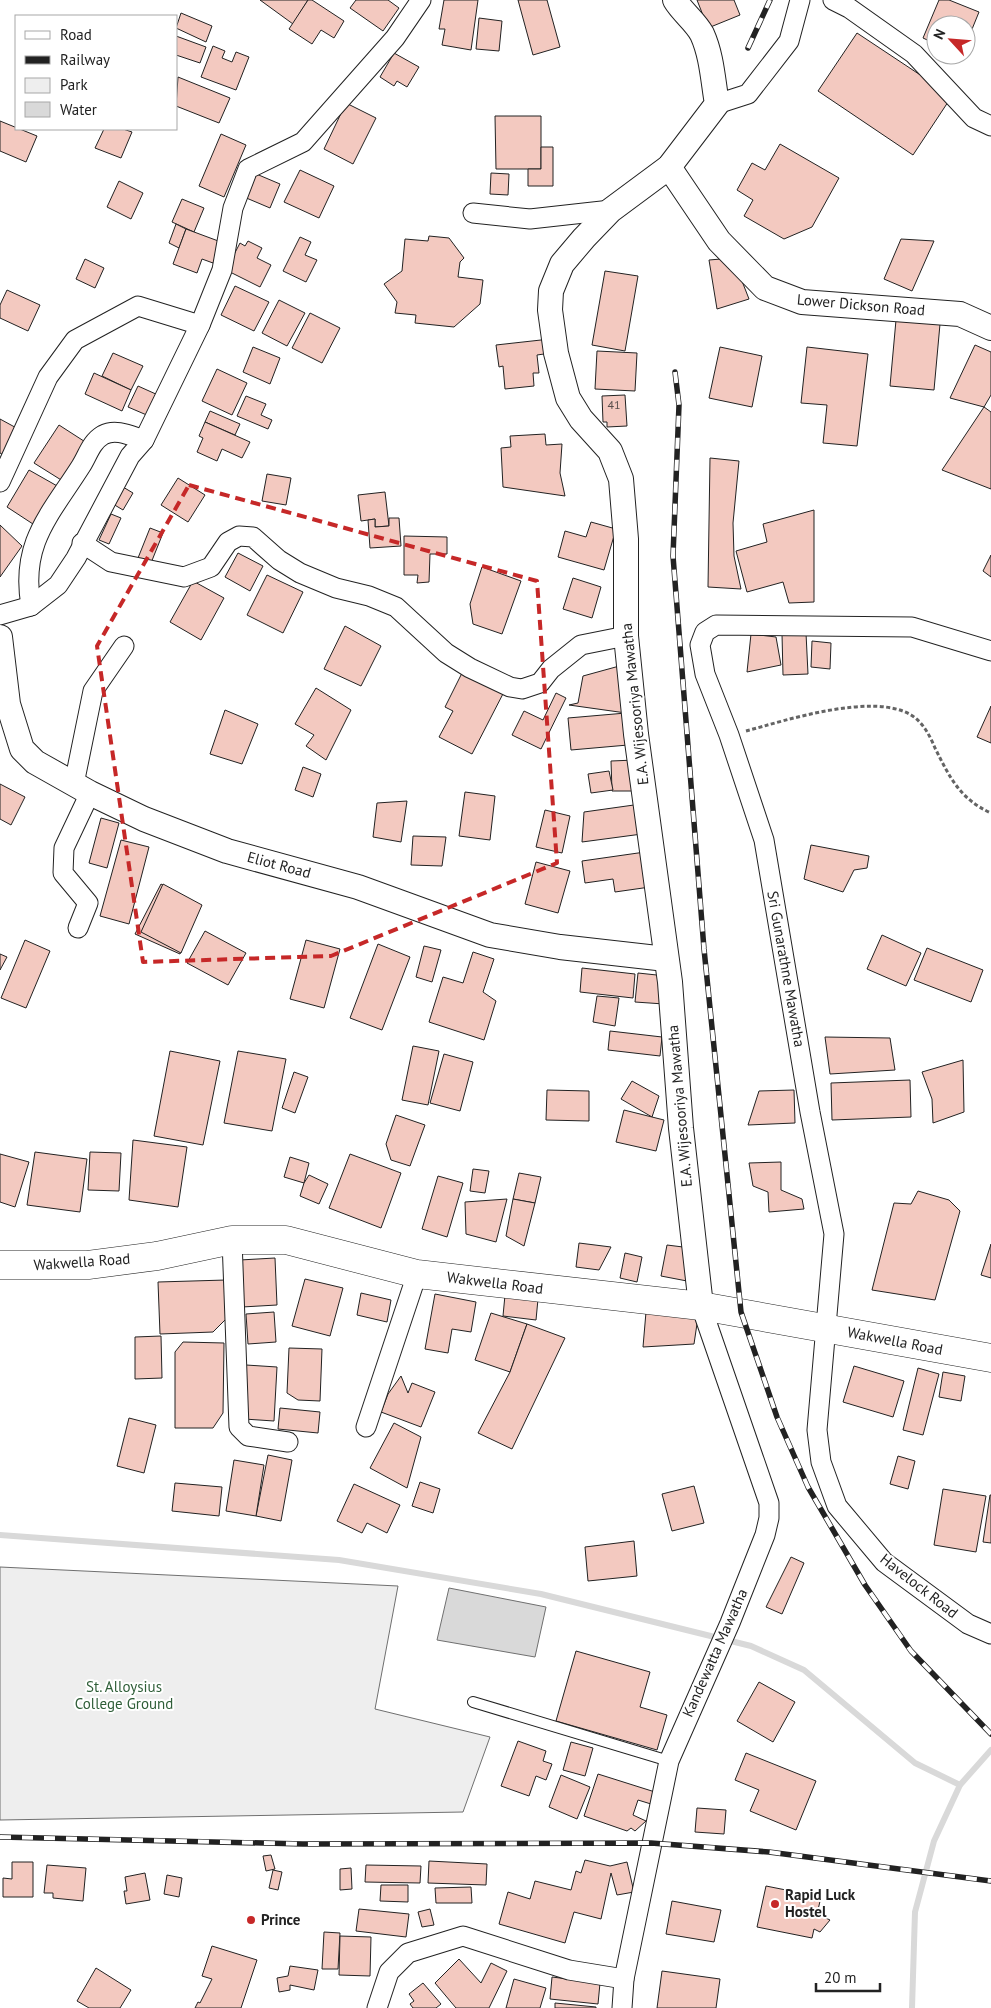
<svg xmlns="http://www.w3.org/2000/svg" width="991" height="2008" viewBox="0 0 991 2008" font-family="'PT Sans',sans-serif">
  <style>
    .green { fill: #eee; stroke: #6f6f6f }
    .water { fill: #d9d9d9; stroke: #6f6f6f }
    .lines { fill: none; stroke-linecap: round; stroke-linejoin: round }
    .stream { stroke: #d9d9d9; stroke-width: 6 }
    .building { fill: #f3c9c0; stroke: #222 }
    .service-casing { stroke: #222; stroke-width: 12 }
    .minor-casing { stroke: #222; stroke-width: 21 }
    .tertiary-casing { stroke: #222; stroke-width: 26 }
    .primary-casing { stroke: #222; stroke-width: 29 }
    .path { stroke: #646464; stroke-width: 3; stroke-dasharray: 4 2.5; stroke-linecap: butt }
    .service { stroke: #fff; stroke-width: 10 }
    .minor { stroke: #fff; stroke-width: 19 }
    .tertiary { stroke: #fff; stroke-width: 24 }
    .primary { stroke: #fff; stroke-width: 28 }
    .rail-casing { stroke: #222; stroke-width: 5.5 }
    .rail { stroke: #fff; stroke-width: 4; stroke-dasharray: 11; stroke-linecap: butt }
    .marked { fill: none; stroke: #c62828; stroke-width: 4; stroke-dasharray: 10 6; stroke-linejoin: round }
    .poi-dot { fill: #c62828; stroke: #fff; stroke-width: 2 }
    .labels { text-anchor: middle; stroke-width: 4; stroke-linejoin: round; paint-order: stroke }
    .number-label { font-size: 12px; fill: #564c4a }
    .street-label { font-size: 15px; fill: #222; stroke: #fff }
    .park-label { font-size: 15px; fill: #2f5e38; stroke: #fff }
    .poi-label { font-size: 15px; font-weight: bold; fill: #222; stroke: #fff; text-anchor: start }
  </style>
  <rect width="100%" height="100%" fill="#fff"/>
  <path class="green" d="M0,1567L398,1586L375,1709L490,1737L463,1812L0,1820Z"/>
  <path class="water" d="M449,1588L546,1607L535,1657L437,1640Z"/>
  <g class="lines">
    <g class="stream">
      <path d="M0,1535L339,1560L541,1594L751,1646L804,1670L915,1763L960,1785"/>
      <path d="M912,2008L915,1912L934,1841L960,1785L991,1750"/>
    </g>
  </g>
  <g class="building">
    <path d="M260,0H308L293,24Z"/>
    <path d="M308,0H312L344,21L334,38L321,30L312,44L289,29Z"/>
    <path d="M356,0H388L399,8L383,31L350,8Z"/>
    <path d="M444,0H478L471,50L442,45L445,29H439Z"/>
    <path d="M518,0H547L560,47L533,55Z"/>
    <path d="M697,0H734L740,15L708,28Z"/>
    <path d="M939,0H949L979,12L966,44V25H936V44L923,38Z"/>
    <path d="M181,13L212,26L206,42L176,28Z"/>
    <path d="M479,18L502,21L499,51L476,49Z"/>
    <path d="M857,33L952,96L913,155L818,91Z"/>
    <path d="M176,36L206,47L200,63L176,55Z"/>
    <path d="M213,46L225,51L222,58L232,62L236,52L249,57L236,90L201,77Z"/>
    <path d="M394,53L419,67L407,87L397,81L394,86L380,77Z"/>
    <path d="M178,77L230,98L219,123L176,106Z"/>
    <path d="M346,103L376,118L353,164L324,149Z"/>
    <path d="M495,116H541V169H496Z"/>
    <path d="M0,121L37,136L26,162L0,151Z"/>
    <path d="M104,129H123L132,132L121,158L95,148Z"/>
    <path d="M221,134L246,145L224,197L199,186Z"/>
    <path d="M780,144L839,178L812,227L784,239L744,216L753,200L737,190L752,163L765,170Z"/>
    <path d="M541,147H553V186H528V169H541Z"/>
    <path d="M300,170L334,186L319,218L284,202Z"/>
    <path d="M254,173L280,184L270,208L244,197Z"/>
    <path d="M491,173L509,174L508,195L490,194Z"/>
    <path d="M119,181L143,193L131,219L107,207Z"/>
    <path d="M182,199L204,208L194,232L172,222Z"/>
    <path d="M176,224L186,229L179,248L169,243Z"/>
    <path d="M186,229L221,242L213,263L202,259L197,273L173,264Z"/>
    <path d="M429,236L449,238L464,258L460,262L458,277L483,280L480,304L454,327L415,323L416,315L395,313L397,302L384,284L402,271L405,239L428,241Z"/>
    <path d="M300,237L311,242L305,255L317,260L306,282L283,271Z"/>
    <path d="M901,239L934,241L912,291L884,279Z"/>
    <path d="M248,241L262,248L257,258L271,265L260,287L226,270L240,243L245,246Z"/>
    <path d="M733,258L749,299L717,309L709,260Z"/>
    <path d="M85,259L104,268L95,288L76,279Z"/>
    <path d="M605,271L638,276L625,351L592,345Z"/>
    <path d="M235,286L269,302L254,331L221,315Z"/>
    <path d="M7,290L40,305L28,331L0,318V305Z"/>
    <path d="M279,300L305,313L287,346L262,333Z"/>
    <path d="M310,313L340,328L322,363L292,348Z"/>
    <path d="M896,320L940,324L934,390L890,386Z"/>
    <path d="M550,339L551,353L537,355L539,373H533L534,386L505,389L503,366L499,367L496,345Z"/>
    <path d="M975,345L991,352V395L984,407L950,398Z"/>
    <path d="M253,347L280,358L270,384L243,372Z"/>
    <path d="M720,347L762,356L752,407L709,398Z"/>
    <path d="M807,347L868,354L857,446L823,443L827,405L801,403Z"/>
    <path d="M597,351L637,353L635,391L595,389Z"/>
    <path d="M113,353L143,366L131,390L102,376Z"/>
    <path d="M217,369L247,383L232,415L202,401Z"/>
    <path d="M94,373L131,390L122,411L85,394Z"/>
    <path d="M138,386L158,395L149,416L128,407Z"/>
    <path d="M625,395L627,426L607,427V422H603L602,396Z"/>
    <path d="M246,396L266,404L261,415L272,420L268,429L237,416Z"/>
    <path d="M984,407L991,412V489L942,470Z"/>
    <path d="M210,411L240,424L235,435L205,422Z"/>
    <path d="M0,419L22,431L10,459L0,453Z"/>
    <path d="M205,422L250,442L242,458L222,449L217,461L197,452L203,438L199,436Z"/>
    <path d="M59,425L90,445L66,483L34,463Z"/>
    <path d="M545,434L546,445L562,444L560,473L565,496L503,487L501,448L511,447L510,436Z"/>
    <path d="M710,458L739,461L733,523L734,556L741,589L708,587Z"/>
    <path d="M29,470L59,487L36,526L7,507Z"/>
    <path d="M267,474L291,478L286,505L262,501Z"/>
    <path d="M178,478L205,495L188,522L161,505Z"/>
    <path d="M123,487L133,493L123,510L113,504Z"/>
    <path d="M385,492L389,526L375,527V519L361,521L358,495Z"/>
    <path d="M814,510V602L789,603L783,582L747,592L736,551L767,542L763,524Z"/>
    <path d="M111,514L121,518L109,544L99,540Z"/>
    <path d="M389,518H399L401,546L370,548L368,520L375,519V527L389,526Z"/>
    <path d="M591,522L616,529L604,570L558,557L565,531L586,537Z"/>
    <path d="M0,525L22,546L0,577Z"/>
    <path d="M150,528L163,533L151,563L138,558Z"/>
    <path d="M404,536L447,537V554H430L429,582L417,583L418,575H404Z"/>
    <path d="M238,553L263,566L250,591L225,577Z"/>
    <path d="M991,555V577L983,571Z"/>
    <path d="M482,567L521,581L502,634L473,624L470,604Z"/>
    <path d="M267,575L303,592L283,633L247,615Z"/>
    <path d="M573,578L601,587L592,618L563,609Z"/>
    <path d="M193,581L224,598L201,640L170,622Z"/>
    <path d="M345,626L381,646L361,686L324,669Z"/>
    <path d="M806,633L808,674L783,675L782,634Z"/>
    <path d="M751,634L776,637L781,665L747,672Z"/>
    <path d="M812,641L831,643L830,669L811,667Z"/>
    <path d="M623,665L626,713L569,705L578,703L583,676Z"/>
    <path d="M465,667L506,688L472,754L439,737L453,711L445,707Z"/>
    <path d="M316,688L351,710L326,760L306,746L314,735L295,724Z"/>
    <path d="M556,693L566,698L541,749L512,735L524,711L543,720Z"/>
    <path d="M991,706V743L977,737Z"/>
    <path d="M225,710L258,724L242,764L210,754Z"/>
    <path d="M626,713L628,745L571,750L568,718Z"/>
    <path d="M635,760L637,791H612L611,761Z"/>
    <path d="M303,767L321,774L313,797L295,790Z"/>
    <path d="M609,771L613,790L591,793L588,774Z"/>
    <path d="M0,784L25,797L11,825L0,819Z"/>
    <path d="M465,792L495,796L490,840L459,836Z"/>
    <path d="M407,801L401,842L373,837L377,803Z"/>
    <path d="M641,804L642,834L582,842L584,812Z"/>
    <path d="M545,810L570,816L562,853L536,847Z"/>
    <path d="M101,818L119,823L107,868L89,863Z"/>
    <path d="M413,836L446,837L442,866L411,865Z"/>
    <path d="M121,840L149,847L129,924L100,916Z"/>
    <path d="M811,845L869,856L867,868L854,870L843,892L804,879Z"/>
    <path d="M645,852L650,887L615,892L613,879L585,883L582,861Z"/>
    <path d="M536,862L570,871L558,913L525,904Z"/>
    <path d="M161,884L200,906L180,954L135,934Z"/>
    <path d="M163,884L202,905L181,953L141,932Z"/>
    <path d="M205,931L246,953L228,985L187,963Z"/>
    <path d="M882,935L921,953L906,986L867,969Z"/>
    <path d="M25,940L50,951L26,1008L1,998Z"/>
    <path d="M306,940L340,949L324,1008L290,999Z"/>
    <path d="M378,944L410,957L382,1030L350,1018Z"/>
    <path d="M424,946L441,950L432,982L416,977Z"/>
    <path d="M927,948L983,970L971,1002L914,980Z"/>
    <path d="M473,952L494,959L483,992L496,1001L484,1040L429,1022L443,977L463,983Z"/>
    <path d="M0,954L7,957L0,970Z"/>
    <path d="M582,968L635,974L633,998L580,992Z"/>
    <path d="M638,973L666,976L664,1004L635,1002Z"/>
    <path d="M597,996L619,998L615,1026L593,1022Z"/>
    <path d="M610,1031L662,1037L660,1056L608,1050Z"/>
    <path d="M825,1037L890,1038L895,1070L830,1074Z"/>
    <path d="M413,1046L439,1051L428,1105L402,1100Z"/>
    <path d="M170,1051L220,1061L203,1145L154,1136Z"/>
    <path d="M238,1051L286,1059L272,1131L224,1123Z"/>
    <path d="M444,1054L473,1062L460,1111L430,1103Z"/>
    <path d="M963,1060L964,1112L933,1123L932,1099L922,1072Z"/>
    <path d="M294,1072L308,1077L295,1113L282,1108Z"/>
    <path d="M910,1080L911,1117L832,1120L831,1083Z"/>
    <path d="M632,1081L659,1096L652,1117L621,1099Z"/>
    <path d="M547,1090L589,1091V1121L546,1120Z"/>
    <path d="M794,1090L795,1123L748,1125L759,1091Z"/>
    <path d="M624,1110L664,1120L656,1151L616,1142Z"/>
    <path d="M396,1115L425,1125L410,1166L391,1160L386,1144Z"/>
    <path d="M133,1140L187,1147L178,1207L129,1200Z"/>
    <path d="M35,1152L87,1159L80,1212L27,1205Z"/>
    <path d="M90,1152L121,1153L119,1191L88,1190Z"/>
    <path d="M0,1154L29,1162L15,1207L0,1202Z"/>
    <path d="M350,1154L401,1173L381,1228L329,1208Z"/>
    <path d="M290,1157L309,1163L304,1183L284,1177Z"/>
    <path d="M781,1162V1190L802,1199L804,1209L769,1212L768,1192L753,1186L749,1163Z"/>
    <path d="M473,1169L489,1171L485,1193L470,1191Z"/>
    <path d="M519,1173L541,1177L535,1203L513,1199Z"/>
    <path d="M309,1175L328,1184L319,1204L300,1196L304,1183Z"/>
    <path d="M438,1176L463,1183L447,1237L422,1229Z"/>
    <path d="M918,1191L949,1200L960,1211L935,1300L872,1290L894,1203L911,1204Z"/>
    <path d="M507,1199L496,1242L466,1234L465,1202Z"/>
    <path d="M513,1199L535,1203L524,1246L506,1236Z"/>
    <path d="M579,1243L611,1247L599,1270L576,1267Z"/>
    <path d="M991,1244V1278L981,1275Z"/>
    <path d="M667,1245L683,1247L687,1281L661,1276Z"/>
    <path d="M625,1253L642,1257L637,1282L620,1278Z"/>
    <path d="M275,1258L277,1305L242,1307L240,1260Z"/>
    <path d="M305,1279L343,1288L330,1336L292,1326Z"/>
    <path d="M226,1280L227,1318L213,1332L160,1334L158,1282Z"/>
    <path d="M361,1293L391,1300L387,1322L357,1315Z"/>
    <path d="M435,1294L476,1302L471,1332L452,1329L448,1353L425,1349Z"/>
    <path d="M505,1295L538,1299L536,1320L503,1316Z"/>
    <path d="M274,1312L276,1342L248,1344L246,1314Z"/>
    <path d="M646,1312L698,1317L694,1344L643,1347Z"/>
    <path d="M491,1313L527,1324L510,1372L475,1360Z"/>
    <path d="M527,1324L565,1338L512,1449L478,1433L510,1372Z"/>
    <path d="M161,1336L162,1378L135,1379V1337Z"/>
    <path d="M183,1342L224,1343L223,1413L213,1428H175V1352Z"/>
    <path d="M289,1348L322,1349L320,1401L298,1400L287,1393Z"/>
    <path d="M246,1365L277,1367L274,1421L244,1419Z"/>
    <path d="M854,1366L904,1381L893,1417L843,1402Z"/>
    <path d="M918,1368L939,1374L923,1435L903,1430Z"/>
    <path d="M943,1372L965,1376L961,1401L939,1397Z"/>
    <path d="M401,1376L408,1393L412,1383L435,1392L421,1427L381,1412L388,1394Z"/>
    <path d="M280,1408L320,1412L318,1433L278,1429Z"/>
    <path d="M129,1418L156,1425L144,1473L117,1466Z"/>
    <path d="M394,1423L421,1437L407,1488L370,1468Z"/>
    <path d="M268,1455L292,1460L281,1521L256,1516Z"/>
    <path d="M898,1456L915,1461L908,1489L890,1484Z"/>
    <path d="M234,1460L264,1465L256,1516L226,1511Z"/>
    <path d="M420,1482L440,1489L433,1513L412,1506Z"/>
    <path d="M175,1483L222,1487L219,1516L172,1511Z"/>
    <path d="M354,1484L400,1505L387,1533L367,1523L362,1533L337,1521Z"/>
    <path d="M694,1486L704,1523L672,1531L662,1494Z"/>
    <path d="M943,1489L986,1496L976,1552L934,1545Z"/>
    <path d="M990,1495H991V1543L983,1542Z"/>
    <path d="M634,1541L637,1576L588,1581L585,1547Z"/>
    <path d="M791,1557L804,1563L782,1614L766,1607Z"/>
    <path d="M576,1651L650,1672L640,1707L667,1715L657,1750L556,1721Z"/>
    <path d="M759,1682L795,1702L773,1742L737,1721Z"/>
    <path d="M518,1741L546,1751L543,1761L552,1764L546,1780L536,1776L529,1796L501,1786Z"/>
    <path d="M571,1742L593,1748L585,1776L563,1770Z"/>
    <path d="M746,1753L816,1781L796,1830L750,1811L759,1790L735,1780Z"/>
    <path d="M598,1774L655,1792L651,1804L638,1800L633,1815L646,1821L635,1831L631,1828L627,1831L584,1816Z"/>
    <path d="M561,1775L590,1787L577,1819L549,1807Z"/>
    <path d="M697,1808L726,1810L724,1834L695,1832Z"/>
    <path d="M271,1855L275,1869L266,1871L263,1856Z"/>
    <path d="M585,1860L610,1866L627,1862L634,1892L617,1895L611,1873L601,1919L574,1912L565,1943L499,1924L508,1892L530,1899L535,1881L571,1890L576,1871L581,1873Z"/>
    <path d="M429,1861L487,1864L486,1885L428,1883Z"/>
    <path d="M12,1862H33V1897H3V1878L12,1879Z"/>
    <path d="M47,1865L86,1868L83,1901L53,1898V1893H44Z"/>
    <path d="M366,1865L421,1866L420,1883L365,1882Z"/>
    <path d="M351,1868L352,1889L340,1890V1869Z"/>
    <path d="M273,1870L282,1872L278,1890L269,1888Z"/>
    <path d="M145,1873L150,1900L126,1904L124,1891H127L125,1877Z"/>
    <path d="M167,1875L182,1878L179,1897L164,1894Z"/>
    <path d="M381,1885H408V1902L380,1901Z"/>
    <path d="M766,1886L821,1897L817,1914L830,1920L820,1932L814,1929L812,1938L757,1927Z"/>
    <path d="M471,1887L472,1903H436L435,1888Z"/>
    <path d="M672,1901L721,1910L714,1942L666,1934Z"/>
    <path d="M359,1909L409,1914L406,1937L356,1931Z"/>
    <path d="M430,1909L434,1925L422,1927L418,1912Z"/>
    <path d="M324,1932L340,1933L338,1969H322Z"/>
    <path d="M340,1936L371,1937L370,1976L339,1975Z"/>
    <path d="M212,1946L257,1960L241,2008H195L198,2002L200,2003L212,1979L202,1976Z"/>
    <path d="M459,1959L481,1983L491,1963L507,1971L489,2008H456L435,1983Z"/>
    <path d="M290,1966L318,1970L314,1990L290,1985V1990L279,1992L277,1978L288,1976Z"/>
    <path d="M96,1968L131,1990L120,2008H89L77,2001Z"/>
    <path d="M662,1971L720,1979L716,2008H657Z"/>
    <path d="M552,1977L600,1983L598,2004L550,1999Z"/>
    <path d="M514,1979L546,1988L540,2008H506Z"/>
    <path d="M423,1983L441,2004L436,2008H413L410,2004L414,2001L409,1994Z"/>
    <path d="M555,2003L596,2007V2008H555Z"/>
  </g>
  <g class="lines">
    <defs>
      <path id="service" d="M473,1702L669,1761"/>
      <g id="minor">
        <path d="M833,0L849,8L914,54L974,118L991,126"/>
        <path d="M717,104L748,94L789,41L800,0"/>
        <path d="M473,213L530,219L611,210"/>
        <path d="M0,482L48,377L75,340L138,306L200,325"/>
        <path d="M82,543L111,562L184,577L211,567L228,542L239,536L253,537L279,560L300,573L336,588L369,596L396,607L446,653L470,668L510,687L522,689L540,683L551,669L581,645L626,636"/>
        <path d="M31,606C20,543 50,515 81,466C88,455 91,442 103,435C116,428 131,436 144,440"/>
        <path d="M0,615L31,606L58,585L76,558L130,456L144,440L200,325L222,270L233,208L248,169L303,142L395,38L421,0"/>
        <path d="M991,651L912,627L716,625L705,632L700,645L705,674L729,735L764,840L810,1112L834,1234L817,1430L821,1462L837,1506L884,1562L968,1624L991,1634"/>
        <path d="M74,784L93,691L124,646"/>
        <path d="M78,928L88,903L63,873L64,848L90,793"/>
        <path d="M232,1240L239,1427L248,1436L288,1442"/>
        <path d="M366,1427L417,1274"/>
        <path d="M377,2008L389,1972L408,1953L463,1936L569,1970L624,1979"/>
        <path d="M622,2008L624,1979L669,1761L730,1623L765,1535L769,1518V1503L701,1306"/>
      </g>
      <g id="tertiary">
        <path d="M675,0C682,12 695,21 702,34C712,56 713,81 717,104L669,167L611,210L584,238L562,264L551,291L550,310L556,353L568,398L581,419L610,451L621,479L626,539V636L636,734L670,982L681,1128L701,1306"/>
        <path d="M669,167L719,241L765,288L802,302L960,314L991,328"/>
        <path d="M0,637L8,704L22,749L35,762L90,793L144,819L227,851L358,887L490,935L560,947L666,959"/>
      </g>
      <path id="primary" d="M0,1265H88L157,1256L232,1240H286L417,1274L701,1306L991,1358"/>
    </defs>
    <use href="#service" class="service-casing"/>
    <use href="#minor" class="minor-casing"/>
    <use href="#tertiary" class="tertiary-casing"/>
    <use href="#primary" class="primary-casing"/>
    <path class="path" d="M746,731C787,720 873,692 911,715C923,722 930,736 935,748C950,778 960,799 991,813"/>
    <use href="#service" class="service"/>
    <use href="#minor" class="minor"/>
    <use href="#tertiary" class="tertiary"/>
    <use href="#primary" class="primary"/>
    <defs>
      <g id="rail">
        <path d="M748,48L770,0"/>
        <path d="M675,372L679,405L673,556L704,949L741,1312L777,1417L808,1487L865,1585L911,1651L991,1734"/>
        <path d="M0,1837L303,1844L651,1843L769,1852L991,1881"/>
      </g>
    </defs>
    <use href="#rail" class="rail-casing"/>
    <use href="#rail" class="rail"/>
  </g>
  <path class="marked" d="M189,485L537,581L557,863L331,956L143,962L97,646Z"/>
  <g class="poi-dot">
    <circle cx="775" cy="1904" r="5"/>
    <circle cx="251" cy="1920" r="5"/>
  </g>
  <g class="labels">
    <g class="number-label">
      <text x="614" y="409">41</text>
    </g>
    <g class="street-label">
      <text transform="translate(861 305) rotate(5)" y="5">Lower Dickson Road</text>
      <text transform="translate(635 704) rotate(-96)" y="5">E.A. Wijesooriya Mawatha</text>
      <text transform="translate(279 865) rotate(15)" y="5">Eliot Road</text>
      <text transform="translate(786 969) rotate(80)" y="5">Sri Gunarathne Mawatha</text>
      <text transform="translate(680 1106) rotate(-95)" y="5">E.A. Wijesooriya Mawatha</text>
      <text transform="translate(82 1262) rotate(-4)" y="5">Wakwella Road</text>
      <text transform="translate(495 1283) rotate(7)" y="5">Wakwella Road</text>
      <text transform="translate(895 1341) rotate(11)" y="5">Wakwella Road</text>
      <text transform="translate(919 1586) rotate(38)" y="5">Havelock Road</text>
      <text transform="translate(715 1653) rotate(-66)" y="5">Kandewatta Mawatha</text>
    </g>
    <g class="park-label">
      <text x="124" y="1692">St. Alloysius<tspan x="124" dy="17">College Ground</tspan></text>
    </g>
    <g class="poi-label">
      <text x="785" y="1900">Rapid Luck<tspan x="785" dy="17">Hostel</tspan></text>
      <text x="261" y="1925">Prince</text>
    </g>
  </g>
  <rect x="15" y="15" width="162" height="115" fill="#ffffff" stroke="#a7a7a7"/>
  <rect x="25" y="31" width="25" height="8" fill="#ffffff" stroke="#a7a7a7"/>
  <text x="60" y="40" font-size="15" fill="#222222">Road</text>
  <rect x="25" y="56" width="25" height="8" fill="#222222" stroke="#a7a7a7"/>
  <text x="60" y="65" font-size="15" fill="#222222">Railway</text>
  <rect x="25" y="78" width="25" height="15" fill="#eeeeee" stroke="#a7a7a7"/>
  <text x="60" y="90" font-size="15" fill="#222222">Park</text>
  <rect x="25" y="102" width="25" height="15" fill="#d9d9d9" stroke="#a7a7a7"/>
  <text x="60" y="115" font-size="15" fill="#222222">Water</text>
  <g transform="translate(951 40) rotate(296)"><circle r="24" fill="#ffffff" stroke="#a7a7a7"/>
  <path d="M0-4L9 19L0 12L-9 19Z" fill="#c62828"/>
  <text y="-8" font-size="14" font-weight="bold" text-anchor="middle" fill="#222222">N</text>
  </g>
  <path d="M816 1983v8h64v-8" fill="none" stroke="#222222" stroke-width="2.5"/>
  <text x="824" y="1983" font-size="15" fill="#222222" stroke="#ffffff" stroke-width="4" paint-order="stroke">20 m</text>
</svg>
